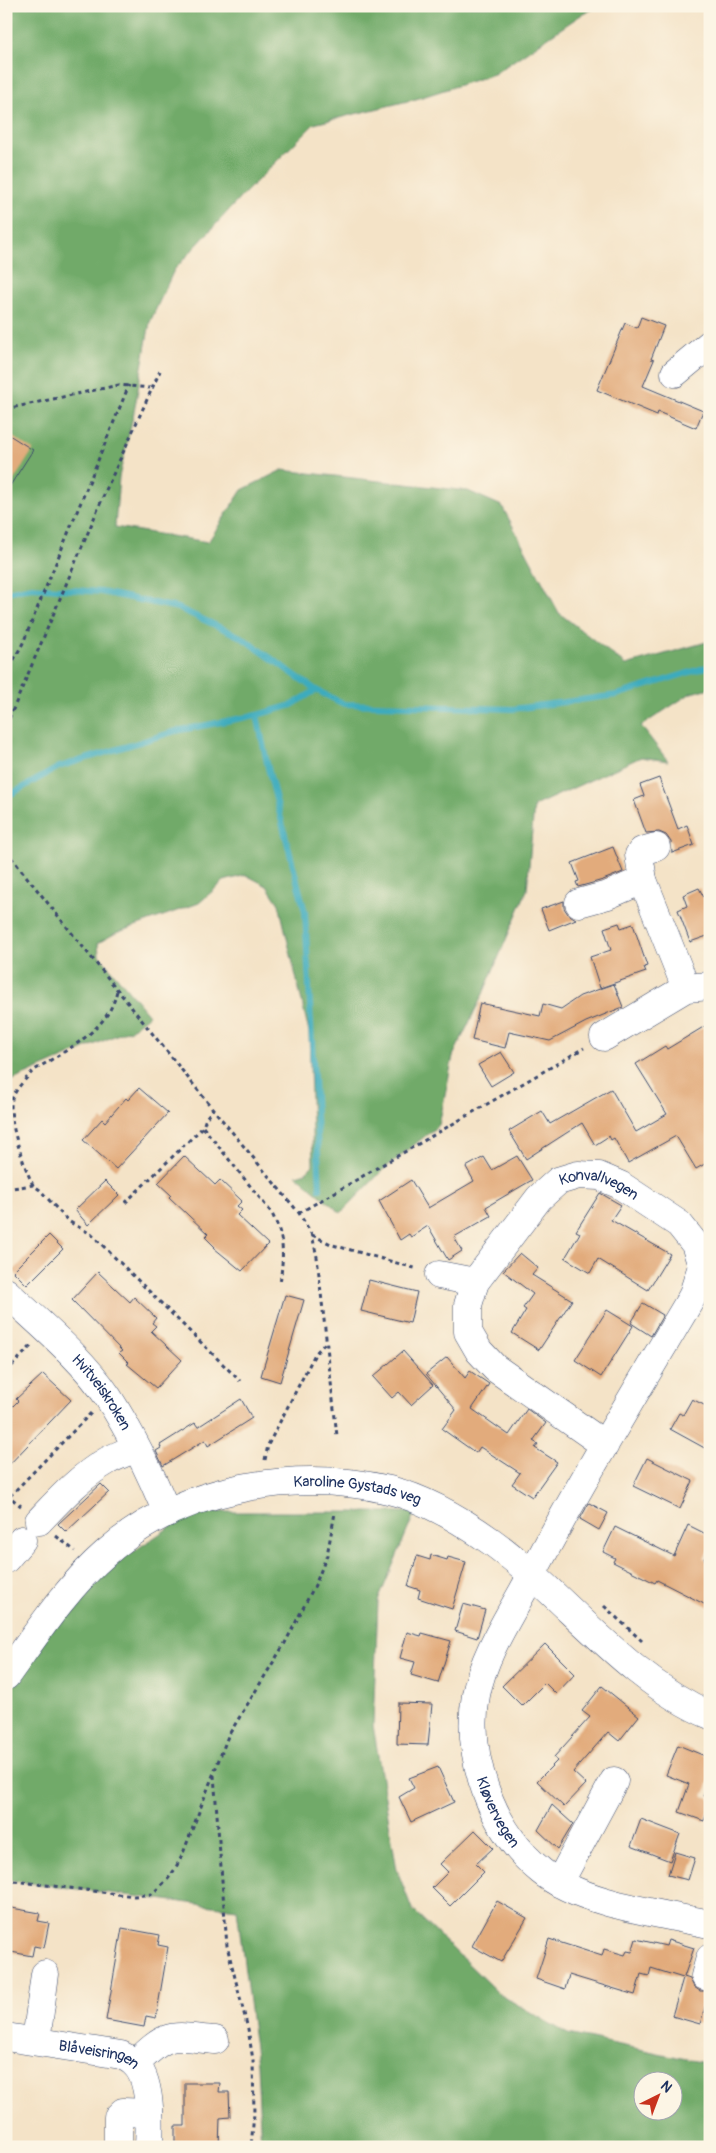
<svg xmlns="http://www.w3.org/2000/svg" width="716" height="2153" viewBox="0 0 716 2153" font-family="Pangolin,sans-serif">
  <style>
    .forest { fill: #71aa69; stroke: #466c64; fill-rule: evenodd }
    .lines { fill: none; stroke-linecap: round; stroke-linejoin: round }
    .stream { stroke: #3eabbd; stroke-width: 6 }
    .building { fill: #e2ab7c }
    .minor-casing { stroke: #3c4a6e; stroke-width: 29 }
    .path { stroke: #3c4a6e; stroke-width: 3; stroke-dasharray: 4 4; stroke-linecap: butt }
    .minor { stroke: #fff; stroke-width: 28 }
    .labels { text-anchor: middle; stroke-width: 4.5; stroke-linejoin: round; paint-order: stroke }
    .street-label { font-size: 15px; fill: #1b2f5e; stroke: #fcf5e5 }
  </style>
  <rect width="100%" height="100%" fill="#fcf5e5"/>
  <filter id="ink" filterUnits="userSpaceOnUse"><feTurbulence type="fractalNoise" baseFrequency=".02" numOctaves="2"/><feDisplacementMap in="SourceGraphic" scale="10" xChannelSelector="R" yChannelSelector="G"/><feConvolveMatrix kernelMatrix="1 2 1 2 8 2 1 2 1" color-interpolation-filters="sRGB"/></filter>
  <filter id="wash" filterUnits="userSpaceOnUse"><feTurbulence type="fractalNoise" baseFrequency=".0096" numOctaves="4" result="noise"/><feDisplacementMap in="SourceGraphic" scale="20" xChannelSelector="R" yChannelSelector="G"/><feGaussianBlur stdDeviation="1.12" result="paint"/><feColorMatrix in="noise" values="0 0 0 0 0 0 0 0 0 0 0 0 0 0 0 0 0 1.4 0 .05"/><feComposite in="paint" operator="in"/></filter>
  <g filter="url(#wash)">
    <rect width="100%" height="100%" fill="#f4e3c7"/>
    <g class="forest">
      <path d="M6,6H599L581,15L494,74L416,99L314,124L240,198L174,270L150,322L134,412L119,477L115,527L208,542L242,490L282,470L468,491L502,506L559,613L626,665L710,641V688L691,693L641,726L668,761L641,757L534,806L527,890L483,994L453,1056L439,1125L384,1169L341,1213L296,1175L306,1172L313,1165L309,1032L279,904L267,886L246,875L224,881L199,903L116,933L98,943L99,955L149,1015L129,1031L128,1030L6,1083Z"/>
      <path d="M192,1512H415L378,1601L373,1725L397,1870L412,1909L499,1994L568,2034L710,2064V2147H261L257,2064L237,1909L6,1880V1668L57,1603ZM644,2080H674V2110H644Z"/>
    </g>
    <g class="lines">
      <g class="stream">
        <path d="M6,592L32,587L101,592L178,608L241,637L316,690L344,704L513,709L617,695L710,666"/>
        <path d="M257,715L268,768L305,912L320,1189"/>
        <path d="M6,797L59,767L176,731L257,715L292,705L316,690"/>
      </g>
    </g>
    <g id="blocks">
      <g class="building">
        <path d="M641,317L664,326L651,359L654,360L643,386L703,411L696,428L658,412L657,415L597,390L625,323L637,328Z"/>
        <path d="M6,433L33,450L6,492Z"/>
        <path d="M659,778L678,829L687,825L694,845L672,853L671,842L666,835L659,832L646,833L634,800L644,796L640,785Z"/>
        <path d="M613,847L623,872L603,880L578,887L576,882L579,881L572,863Z"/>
        <path d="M699,888L710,909V935L690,942L678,910L687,906L683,895Z"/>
        <path d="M564,901V908L568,914L576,919L549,930L541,909Z"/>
        <path d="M619,923L621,928L633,924L647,966L644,967L646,972L600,988L590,957L611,950L604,928Z"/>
        <path d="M614,984L623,1007L586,1022L550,1041L509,1032L505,1048L472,1040L480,1003L540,1016L543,1004L561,1009L580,996Z"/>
        <path d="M710,1023V1161L696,1169L676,1136L628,1163L614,1138L611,1140L609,1136L595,1145L582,1123L526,1159L509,1131L542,1111L550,1124L611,1089L636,1132L667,1114L636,1064L665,1046L667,1049Z"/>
        <path d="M501,1052L514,1072L491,1086L478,1065Z"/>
        <path d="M139,1088L168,1113L116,1169L83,1140L102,1119L105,1122L126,1098L128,1100Z"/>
        <path d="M184,1156L215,1185L220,1180L242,1201L237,1206L242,1210L237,1215L268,1244L242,1271L214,1248L215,1247L205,1237L208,1234L169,1197L171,1195L158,1183Z"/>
        <path d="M517,1156L532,1180L486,1207L491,1216L454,1237L462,1251L448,1260L428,1226L411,1237L409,1234L400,1240L379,1201L411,1180L428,1208L474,1181L466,1167L484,1157L492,1170Z"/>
        <path d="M105,1181L119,1195L88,1225L75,1210Z"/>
        <path d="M600,1193L621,1205L611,1220L670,1254L648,1290L598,1259L590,1273L565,1258L580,1233L576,1231Z"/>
        <path d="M49,1235L63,1249L27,1285L13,1271Z"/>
        <path d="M520,1253L538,1268L532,1275L572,1300L539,1350L512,1333L526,1310L523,1308L533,1294L503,1271Z"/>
        <path d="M98,1272L130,1302L134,1297L156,1318L152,1323L156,1326L151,1331L182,1360L156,1388L127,1364L129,1363L119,1353L122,1351L72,1300Z"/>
        <path d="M369,1280L417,1292L410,1323L361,1311Z"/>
        <path d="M285,1295L304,1300L280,1382L261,1376Z"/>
        <path d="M643,1303L663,1315L651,1336L631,1323Z"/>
        <path d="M607,1310L633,1326L601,1377L575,1360Z"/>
        <path d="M403,1351L433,1385L411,1405L399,1392L392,1398L373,1377Z"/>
        <path d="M447,1357L465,1378L470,1371L489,1384L472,1409L509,1435L527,1409L546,1423L533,1441L538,1444L535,1448L557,1462L532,1497L512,1484L520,1473L480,1447L476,1453L442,1429L456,1410L426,1374Z"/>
        <path d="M43,1374L71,1400L6,1468V1413L18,1401L16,1399Z"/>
        <path d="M241,1399L252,1418L208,1446L205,1440L163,1466L156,1451L161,1448L160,1445L195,1423L198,1427Z"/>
        <path d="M692,1399L710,1408V1451L670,1429L679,1413L683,1415Z"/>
        <path d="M647,1458L693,1481L680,1509L633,1486Z"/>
        <path d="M101,1484L109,1492L66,1532L58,1524Z"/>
        <path d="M589,1503L608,1513L599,1530L580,1519Z"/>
        <path d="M688,1525L710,1536V1546L704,1559L710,1562V1607L657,1580L655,1583L613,1562L615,1558L603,1552L615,1527L674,1556Z"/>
        <path d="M431,1555L447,1560L448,1557L466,1562L452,1609L418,1598L420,1590L408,1586L417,1556L430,1560Z"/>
        <path d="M463,1604L485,1610L477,1638L455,1631Z"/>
        <path d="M407,1632L421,1636L422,1633L451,1641L438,1683L411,1675L415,1662L400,1658Z"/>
        <path d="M545,1644L575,1674L556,1694L545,1683L522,1706L502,1686Z"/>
        <path d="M602,1686L639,1716L619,1741L608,1732L573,1772L586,1784L564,1807L537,1781L557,1761L554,1757L590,1717L582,1711Z"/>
        <path d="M398,1703L432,1704L428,1745L397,1744Z"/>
        <path d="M678,1745L710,1758V1780L703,1796L710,1798V1804L704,1821L679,1812L689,1784L666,1775Z"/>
        <path d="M438,1767L454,1802L411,1822L399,1797L414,1788L409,1778Z"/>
        <path d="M552,1805L573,1824L558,1849L538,1830Z"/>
        <path d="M641,1819L680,1834L670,1861L631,1846Z"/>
        <path d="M475,1830L493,1848L476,1864L484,1872L450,1906L432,1888L448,1872L440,1864Z"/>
        <path d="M675,1852L695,1858L688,1880L668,1875Z"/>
        <path d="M497,1901L527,1918L501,1962L472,1946Z"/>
        <path d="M6,1907L40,1913L38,1921L49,1923L44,1948L34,1946L32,1956L6,1951Z"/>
        <path d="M122,1928L160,1935L158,1945L168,1947L156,2018L146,2016L144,2027L106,2020Z"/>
        <path d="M549,1939L602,1956L604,1949L625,1955L627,1951L632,1952L636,1939L666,1946L668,1940L694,1948L684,1977L690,1979L694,1987L700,1991H710L700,2024L672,2016L683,1978L651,1968L649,1976L641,1974L635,1995L569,1975L565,1989L536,1979Z"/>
        <path d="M185,2083H220L219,2092H229L230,2117L220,2118L219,2147H175V2126H185Z"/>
      </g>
    </g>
  </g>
  <g filter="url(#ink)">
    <use href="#blocks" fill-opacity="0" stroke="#3c4a6e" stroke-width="1"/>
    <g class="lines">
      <defs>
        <g id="minor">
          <path d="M675,373L710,344"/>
          <path d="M656,847L642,851L639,855L643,880L686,988"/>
          <path d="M579,903L608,895L643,880"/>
          <path d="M604,1037L686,988L710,986"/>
          <path d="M439,1275L475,1282"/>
          <path id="s1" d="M6,1292C40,1324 82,1358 108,1397C131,1433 151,1474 167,1513"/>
          <path id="s2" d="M605,1445L495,1368L479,1351L468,1332V1305L475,1282L539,1198L558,1181L578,1175L599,1176L620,1185L679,1224L695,1244L702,1266L692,1297C637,1390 580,1483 530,1578C510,1616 484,1653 476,1695C465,1757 492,1831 541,1871C581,1904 659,1913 710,1924"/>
          <path d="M39,1521C60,1499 81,1476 107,1461C116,1456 127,1452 136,1448"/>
          <path d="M6,1559L22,1540"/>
          <path id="s3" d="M6,1676C37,1633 66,1588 106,1553C180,1487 294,1468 389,1490C426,1499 461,1520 492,1542C566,1596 624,1678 710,1715"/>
          <path d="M559,1883L614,1781"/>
          <path d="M705,1976L710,1958"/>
          <path id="s4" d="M6,2037L121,2055C125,2057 131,2060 134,2063C152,2079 150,2125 149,2147"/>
          <path d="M36,2041L45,1974"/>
          <path d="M135,2064C169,2031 169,2036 215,2040"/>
          <path d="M118,2147V2117L123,2112L149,2113"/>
        </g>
      </defs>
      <use href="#minor" class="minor-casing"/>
      <g class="path">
        <path d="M6,409L119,385L150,388"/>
        <path d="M6,674L23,643L129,385"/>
        <path d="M6,726L106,490L160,371"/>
        <path d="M6,851L213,1109L299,1213L312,1235L317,1257L337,1436"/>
        <path d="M203,1127L271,1212C286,1240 283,1255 280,1285"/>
        <path d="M33,1185C24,1167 7,1118 12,1099C16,1088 26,1079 33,1071C65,1050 110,1031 117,990"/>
        <path d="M6,1189L33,1185L40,1190L68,1221L91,1234L240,1381"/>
        <path d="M125,1203L203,1127L206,1118L213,1109"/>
        <path d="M299,1213L584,1048"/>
        <path d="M312,1235L333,1245L418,1269"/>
        <path d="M6,1372L32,1345"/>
        <path d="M265,1460L268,1445L315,1354L327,1341"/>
        <path d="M6,1494L21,1506"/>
        <path d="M10,1496L91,1413"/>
        <path d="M56,1536L75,1551"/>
        <path d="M604,1606L642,1641"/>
        <path d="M214,1775L227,1946L248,2029L253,2060L254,2114L251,2147"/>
        <path d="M6,1880L134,1896L152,1894L168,1879L175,1869L182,1856L228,1736L285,1643L316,1583L327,1555L335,1513"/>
      </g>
      <use href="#minor" class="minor"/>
    </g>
  </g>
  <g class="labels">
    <g class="street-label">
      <text dy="5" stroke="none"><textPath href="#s2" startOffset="405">Konvallvegen</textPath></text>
      <text dy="5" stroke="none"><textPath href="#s1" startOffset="139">Hvitveiskroken</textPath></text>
      <text dy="5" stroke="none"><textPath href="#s3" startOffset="428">Karoline Gystads veg</textPath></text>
      <text dy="5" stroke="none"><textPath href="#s2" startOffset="1154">Kløvervegen</textPath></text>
      <text dy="5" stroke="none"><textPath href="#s4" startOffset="95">Blåveisringen</textPath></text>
    </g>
  </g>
  <rect width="716" height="2153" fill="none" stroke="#fcf5e5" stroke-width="25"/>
  <g transform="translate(658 2096) rotate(42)"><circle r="24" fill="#fcf5e5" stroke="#a2a6af"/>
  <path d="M0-4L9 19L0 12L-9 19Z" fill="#c8321e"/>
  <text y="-8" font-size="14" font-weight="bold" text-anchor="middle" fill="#1b2f5e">N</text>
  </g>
</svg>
